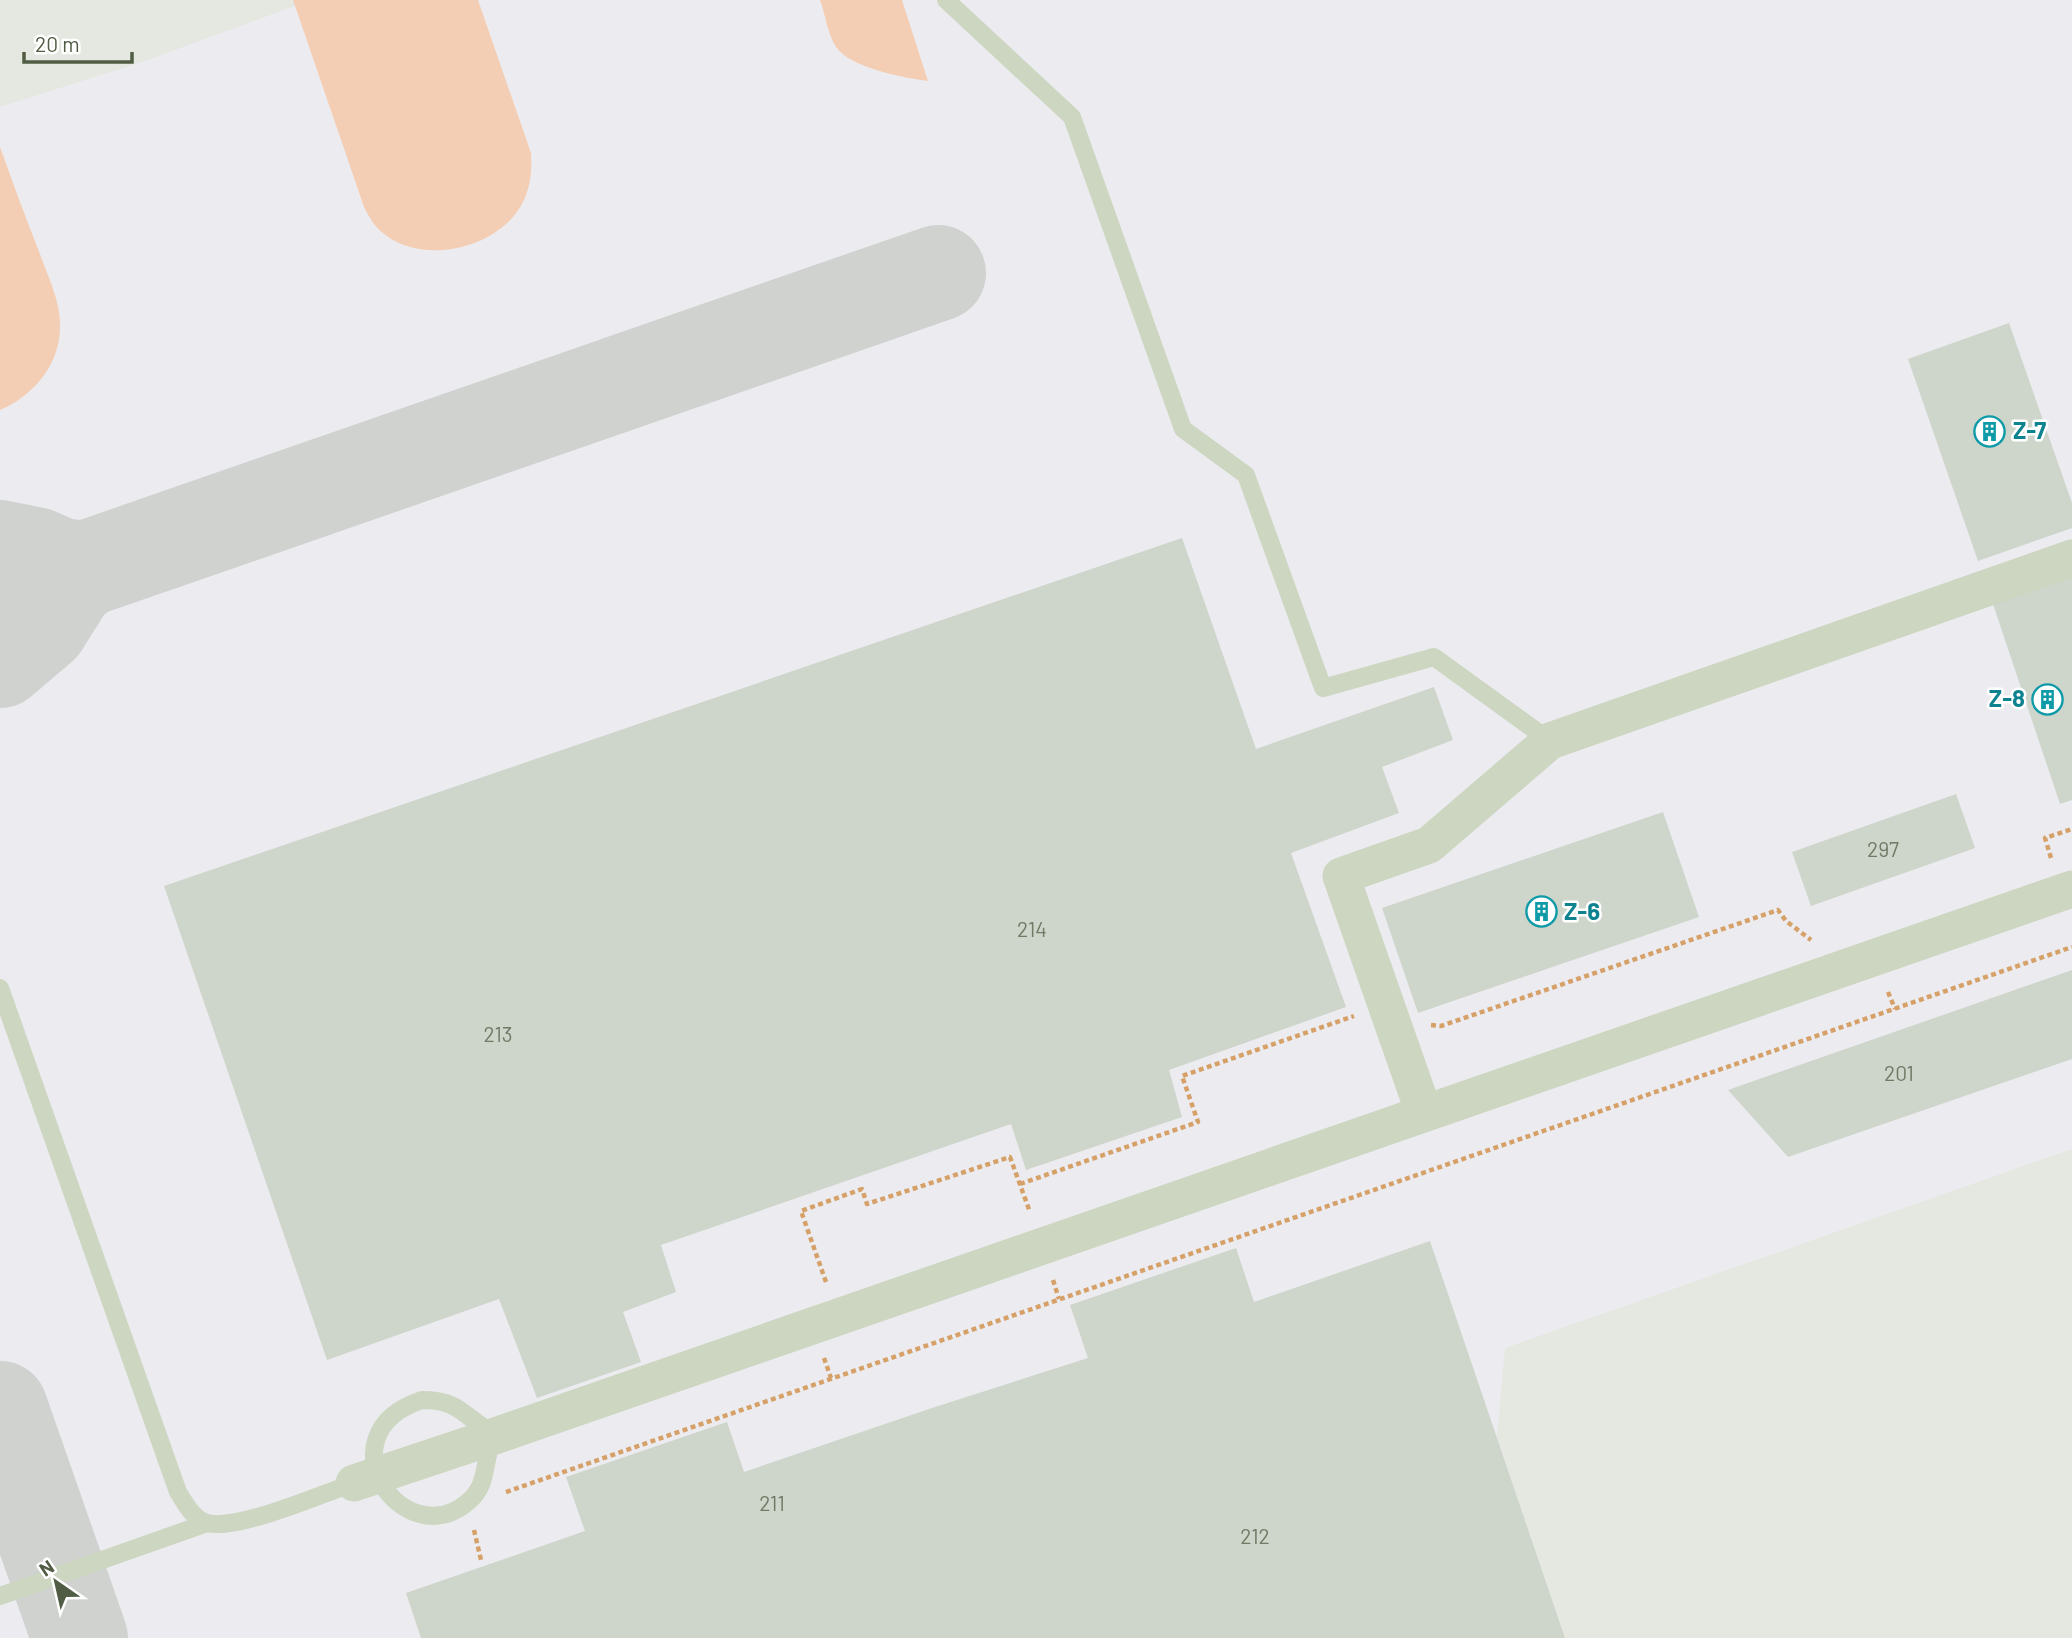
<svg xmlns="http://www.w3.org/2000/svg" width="2072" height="1638" viewBox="0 0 2072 1638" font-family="Barlow,sans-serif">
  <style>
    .airport { fill: #e4e8e1 }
    .green { fill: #f4ceb4 }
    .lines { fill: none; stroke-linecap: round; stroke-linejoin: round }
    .taxiway { stroke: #cfd2cf; stroke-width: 96 }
    .building { fill: #ced5cb }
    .path { stroke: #d6a169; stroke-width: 4.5; stroke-dasharray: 5 3.5; stroke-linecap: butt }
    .service { stroke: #ccd6c1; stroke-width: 18 }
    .minor { stroke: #ccd6c1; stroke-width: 37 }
    .labels { text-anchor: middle; stroke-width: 5; stroke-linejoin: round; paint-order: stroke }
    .number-label { font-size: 21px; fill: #707a65 }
    .culture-label { font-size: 24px; font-weight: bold; fill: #0d838f; stroke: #fff; text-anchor: start }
  </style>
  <rect width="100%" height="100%" fill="#ececf0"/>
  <g class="airport">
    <path d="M0,0H293L295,6L145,61L0,107Z"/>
    <path d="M2072,1149V1638H1565L1497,1437L1505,1348Z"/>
  </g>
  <g class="green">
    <path d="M293,0H478L531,153C532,170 531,184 524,200C502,248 423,267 383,233C374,226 369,217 364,207Z"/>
    <path d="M820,0H902L928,81C905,78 850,68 836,47C828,35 825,14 820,0Z"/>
    <path d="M0,147C13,183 26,219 40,254C48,277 61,302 60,327C60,365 33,396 0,410Z"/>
  </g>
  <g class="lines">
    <g class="taxiway">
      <path d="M0,548L35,555L60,566L85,569"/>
      <path d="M0,660L41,625L68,582L85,569L938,273"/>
      <path d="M0,1409L80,1638"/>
    </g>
  </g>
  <g class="building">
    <path d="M2009,323L2072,503V528L1978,561L1908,359Z"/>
    <path d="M1182,538L1256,749L1434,687L1453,740L1382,767L1399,813L1291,853L1346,1007L1169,1070L1182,1117L1026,1170L1011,1124L661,1245L676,1292L623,1312L641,1362L537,1398L499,1299L327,1360L164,886Z"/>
    <path d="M2072,571V800L2060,804L1991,598Z"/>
    <path d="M1956,794L1975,848L1811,906L1792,852Z"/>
    <path d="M1663,812L1699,917L1418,1013L1382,908Z"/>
    <path d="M2072,970V1059L1788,1157L1728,1090Z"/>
    <path d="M1430,1241L1565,1638H421L406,1593L585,1531L566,1477L727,1422L744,1472L935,1407L1088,1358L1070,1305L1236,1248L1254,1302Z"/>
  </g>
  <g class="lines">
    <g class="path">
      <path d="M2051,858L2045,838L2072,829"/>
      <path d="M1888,992L1895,1009"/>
      <path d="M1431,1025L1441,1026L1778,910L1786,921L1811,940"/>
      <path d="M1020,1184L1198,1122L1182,1076L1354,1016"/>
      <path d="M1053,1280L1059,1299"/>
      <path d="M826,1282L801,1211L862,1189L867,1204L1010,1157L1030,1212"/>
      <path d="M824,1358L831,1378"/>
      <path d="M506,1492L2072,947"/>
      <path d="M474,1530L481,1560"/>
    </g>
    <g class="service">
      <path d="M946,0L1072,117L1183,429L1246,475L1323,688L1434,657L1550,741"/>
      <path d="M0,988L178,1492C185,1503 193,1519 207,1523C238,1531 321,1494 354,1483"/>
      <path d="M422,1400C465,1400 464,1421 498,1435C480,1455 492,1481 469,1501C404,1558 319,1434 422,1400Z"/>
      <path d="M0,1596L207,1523"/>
    </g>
    <g class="minor">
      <path d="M1424,1113L1341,876L1429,845L1550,741L2072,558"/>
      <path d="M354,1483L498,1435L2072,889"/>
    </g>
  </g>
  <defs>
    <symbol id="building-ring" viewBox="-11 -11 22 22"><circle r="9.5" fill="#fff" stroke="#0f9aa8" stroke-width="1.5"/><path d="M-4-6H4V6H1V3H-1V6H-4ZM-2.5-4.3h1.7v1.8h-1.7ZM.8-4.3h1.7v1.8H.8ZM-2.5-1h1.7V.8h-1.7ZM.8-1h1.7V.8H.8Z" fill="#0f9aa8"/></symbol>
  </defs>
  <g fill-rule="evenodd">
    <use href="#building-ring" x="1972" y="414" width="35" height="35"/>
    <use href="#building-ring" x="2030" y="682" width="35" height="35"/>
    <use href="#building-ring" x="1524" y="894" width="35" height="35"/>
  </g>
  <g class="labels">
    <g class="number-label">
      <text x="1883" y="857">297</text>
      <text x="1032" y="937">214</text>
      <text x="498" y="1042">213</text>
      <text x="1899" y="1081">201</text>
      <text x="772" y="1511">211</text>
      <text x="1255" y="1544">212</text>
    </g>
    <g class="culture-label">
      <text x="2013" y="439">Z-7</text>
      <text x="2025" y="707" text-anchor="end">Z-8</text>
      <text x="1564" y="920">Z-6</text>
    </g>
  </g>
  <g transform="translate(56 1582) rotate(326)" stroke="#ffffff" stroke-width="5" paint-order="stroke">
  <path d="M0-5L12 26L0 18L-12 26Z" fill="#505c43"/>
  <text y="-10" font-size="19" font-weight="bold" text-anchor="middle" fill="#505c43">N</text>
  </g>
  <path d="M24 52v10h108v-10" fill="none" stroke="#505c43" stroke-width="3.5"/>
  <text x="35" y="52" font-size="21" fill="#505c43" stroke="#ffffff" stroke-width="5" paint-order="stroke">20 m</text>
</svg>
